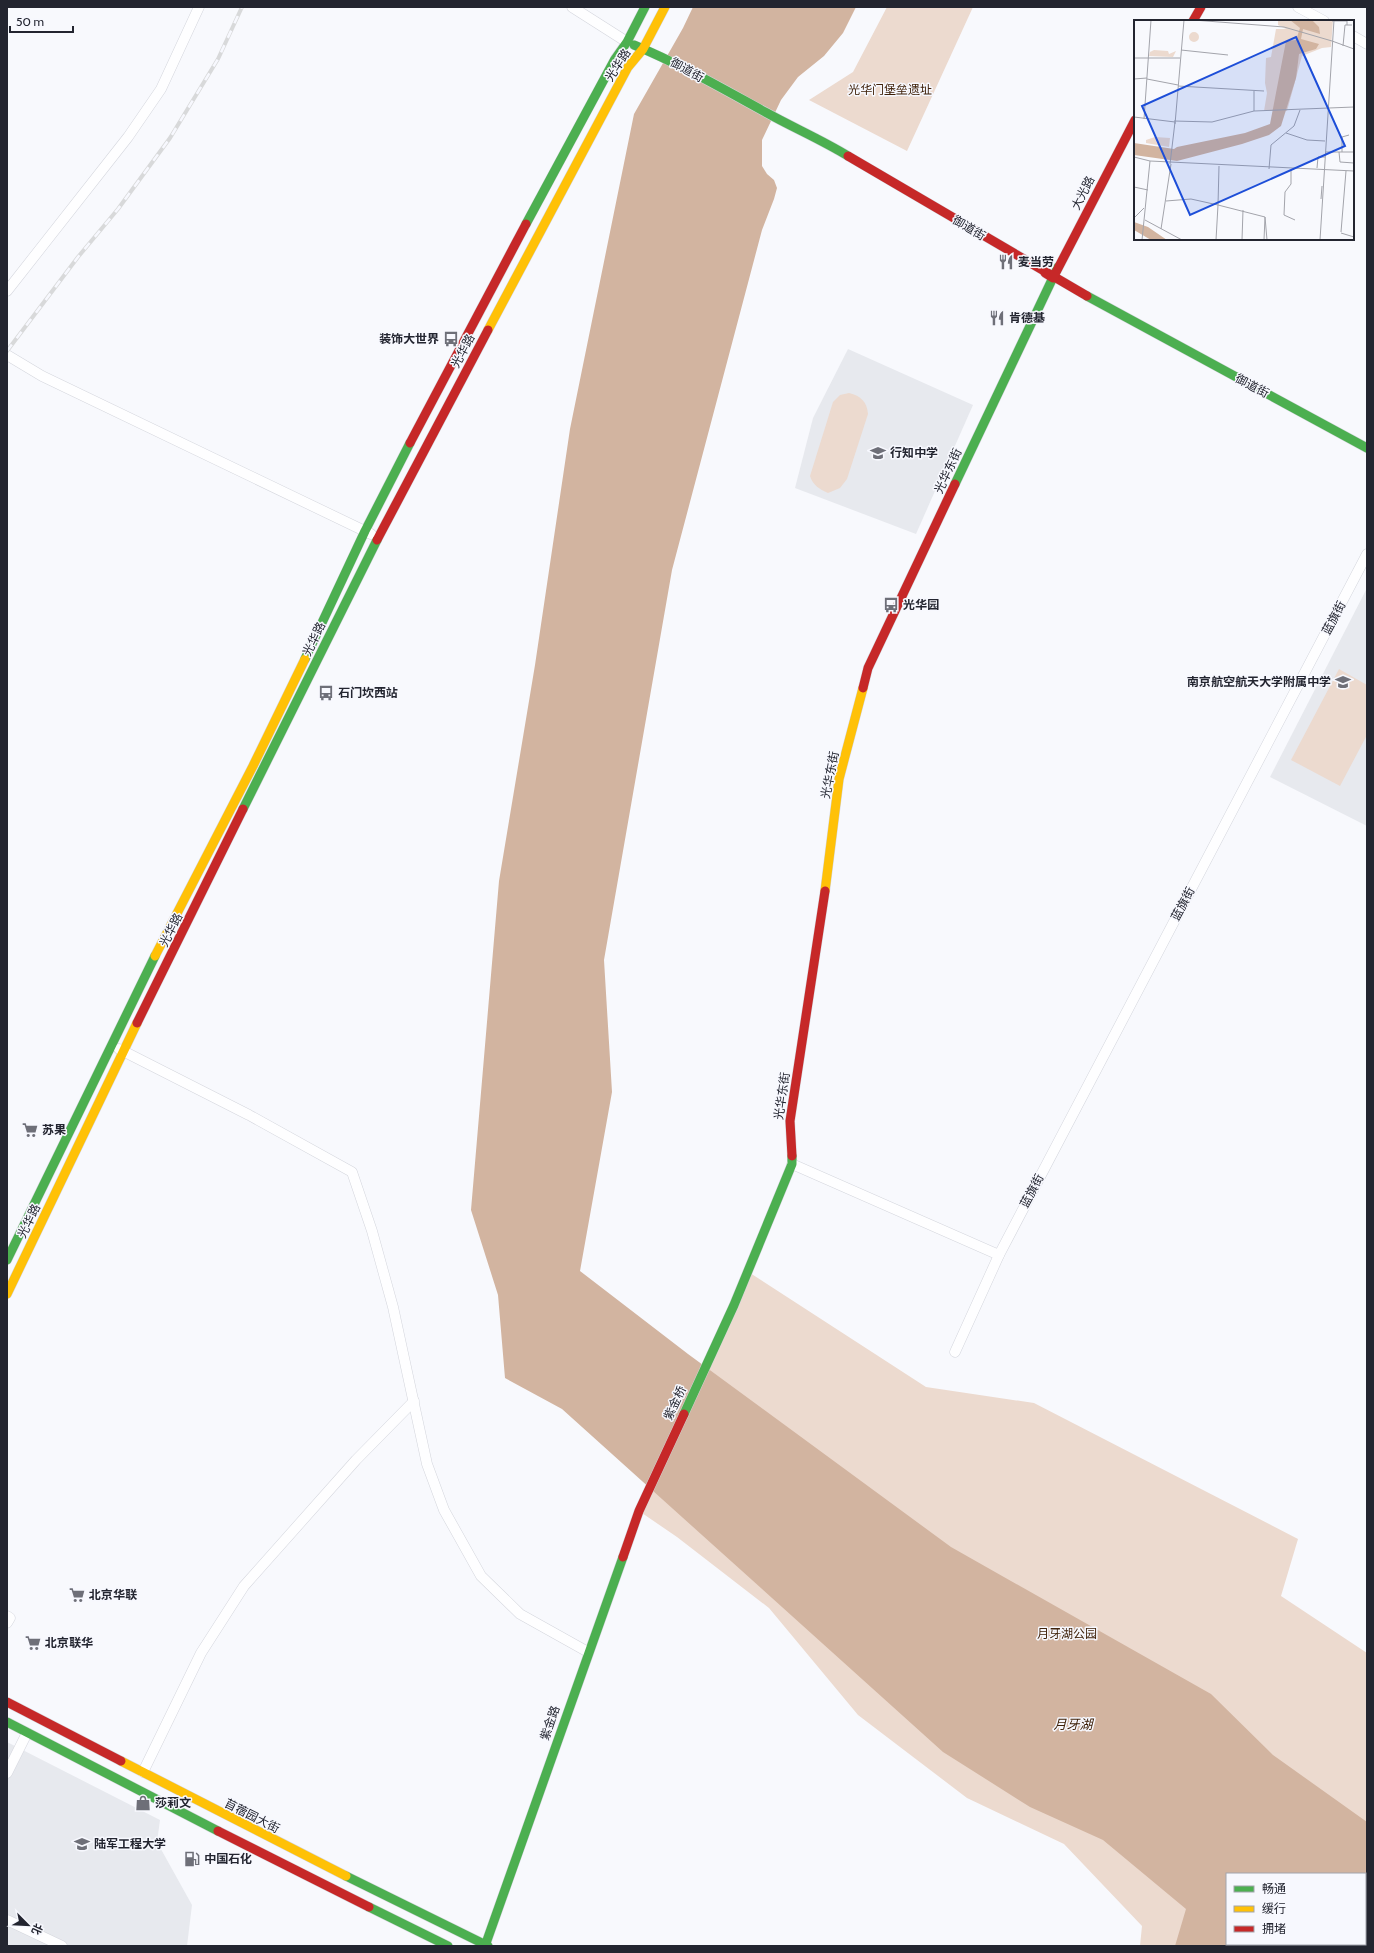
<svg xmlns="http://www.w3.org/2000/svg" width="1374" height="1953" viewBox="0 0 1374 1953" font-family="Cabin,'Noto Sans SC',sans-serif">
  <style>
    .built { fill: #e7e9ee }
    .green { fill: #ecdacf; fill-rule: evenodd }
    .water { fill: #d2b4a0 }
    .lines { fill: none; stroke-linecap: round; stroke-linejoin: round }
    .street-casing { stroke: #d4d6dd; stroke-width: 11 }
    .fast-casing { stroke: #d4d6dd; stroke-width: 10 }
    .slow-casing { stroke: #d4d6dd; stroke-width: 10 }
    .jam-casing { stroke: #d4d6dd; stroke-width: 10 }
    .street { stroke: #fefeff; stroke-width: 10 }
    .fast { stroke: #4caf50; stroke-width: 9 }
    .slow { stroke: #ffc107; stroke-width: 9 }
    .jam { stroke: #c62828; stroke-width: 9 }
    .rail-casing { stroke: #d8d9da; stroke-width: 4 }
    .rail { stroke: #f7f8fe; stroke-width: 2.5; stroke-dasharray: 8; stroke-linecap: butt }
    .labels { text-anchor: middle; stroke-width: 3; stroke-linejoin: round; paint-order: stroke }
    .street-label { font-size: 12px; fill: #232530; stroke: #f7f8fe }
    .park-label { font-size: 12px; fill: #3f2109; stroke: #f7f8fe }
    .poi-label { font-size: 12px; font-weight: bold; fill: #232530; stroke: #f7f8fe; text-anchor: start }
    .water-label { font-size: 13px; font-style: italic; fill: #3e2008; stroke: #f7f8fe }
    .inset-road { fill: none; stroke: #a3a4ab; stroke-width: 1 }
    .view { fill: #1d4ed8; fill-opacity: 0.15; stroke: #1d4ed8; stroke-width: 2 }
    .inset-edge { fill: none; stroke: #232530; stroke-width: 2 }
  </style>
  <rect width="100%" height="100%" fill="#f8f9fd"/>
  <g class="built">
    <path d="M848,349L973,405L916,534L795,488L813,418Z"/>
    <path d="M1367,588V826L1270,777Z"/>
    <path d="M7,1742L160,1820L157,1842L192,1905L187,1946H7Z"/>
  </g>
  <g class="green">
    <path d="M887,7H973L907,151L809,100L853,72Z"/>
    <path d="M849,393C861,396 867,402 868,414L847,479L840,488L828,493C819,489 813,485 810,476L833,402L840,395Z"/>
    <path d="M1339,669L1367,685V735L1340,786L1291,760Z"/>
    <path d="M747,1271L926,1387L1034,1403L1298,1539L1281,1596L1367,1653V1946H1140L1142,1926L1064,1844L967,1798L858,1715L769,1608L677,1537L639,1511ZM1227,1874H1365V1944H1227Z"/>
  </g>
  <path class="water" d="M693,7H856L843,33L824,56L798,77L781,100L762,140V166L767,174L774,180L777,188L774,199L762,230L672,570L604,960L612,1092L580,1271L688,1354L951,1547L1211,1694L1273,1755L1367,1822V1883L1365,1886V1874H1227V1944H1344L1346,1946H1175L1186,1909L1103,1840L1030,1807L943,1752L562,1409L505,1378L498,1295L471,1210L499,881L535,665L570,429L634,114L683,28Z"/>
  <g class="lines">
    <defs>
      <g id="street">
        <path d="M572,7L627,42"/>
        <path d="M1298,7L1324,21"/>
        <path d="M1353,36L1367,44"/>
        <path d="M7,291L128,137L161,89L199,7"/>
        <path d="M7,355L42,376L371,534"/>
        <path d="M119,1049L249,1115L352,1172L372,1231L393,1307L427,1464L444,1510L481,1576L520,1614L588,1652"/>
        <path d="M792,1164L999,1255"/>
        <path d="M955,1352L999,1255L1367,554"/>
        <path d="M7,1616L10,1618L7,1623"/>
        <path d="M143,1772L201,1653L244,1586L356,1460L414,1401"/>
        <path d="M7,1773L27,1733"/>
        <path d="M7,1920L62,1946"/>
      </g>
      <g id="fast">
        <path d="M634,45C680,64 723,89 767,113C794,128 822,140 848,156"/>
        <path d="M526,224L615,59L627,42L645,7"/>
        <path d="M1087,296L1367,448"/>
        <path d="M955,484L1058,267"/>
        <path d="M305,659L365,531L410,443"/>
        <path d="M243,809L377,540"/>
        <path d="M7,1260L155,956"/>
        <path d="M684,1414L734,1305L792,1164V1156"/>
        <path d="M7,1722L218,1831"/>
        <path d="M346,1876L488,1946"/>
        <path d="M369,1907L448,1946"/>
        <path d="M485,1946L623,1557"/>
      </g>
      <g id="slow">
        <path d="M488,330L628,67L643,49L665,7"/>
        <path d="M825,891L839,779L863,688"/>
        <path d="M155,956L253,766L305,659"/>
        <path d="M7,1294L137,1023"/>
        <path d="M121,1761L346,1876"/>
      </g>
      <g id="jam">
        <path d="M1193,21L1201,7"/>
        <path d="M848,156L1087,296"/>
        <path d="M1045,273L1053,278L1135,120"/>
        <path d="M410,443L526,224"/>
        <path d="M377,540L488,330"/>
        <path d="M863,688L868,668L955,484"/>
        <path d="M137,1023L243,809"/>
        <path d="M792,1156L790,1121L825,891"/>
        <path d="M623,1557L639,1511L684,1414"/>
        <path d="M7,1702L121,1761"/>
        <path d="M218,1831L369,1907"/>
      </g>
    </defs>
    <use href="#street" class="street-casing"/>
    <use href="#fast" class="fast-casing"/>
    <use href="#slow" class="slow-casing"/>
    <use href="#jam" class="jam-casing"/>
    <use href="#street" class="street"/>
    <use href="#fast" class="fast"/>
    <use href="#slow" class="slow"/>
    <use href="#jam" class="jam"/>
    <defs>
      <path id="rail" d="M7,351L78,257L118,209L170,138L218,59L242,7"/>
    </defs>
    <use href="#rail" class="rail-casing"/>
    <use href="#rail" class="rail"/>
  </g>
  <defs>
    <symbol id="restaurant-bare" viewBox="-9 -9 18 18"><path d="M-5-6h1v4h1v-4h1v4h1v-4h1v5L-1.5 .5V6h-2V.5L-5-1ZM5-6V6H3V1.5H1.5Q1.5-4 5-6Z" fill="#6e6f78" stroke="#f7f8fe" stroke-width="2.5" paint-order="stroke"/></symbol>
    <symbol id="bus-bare" viewBox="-9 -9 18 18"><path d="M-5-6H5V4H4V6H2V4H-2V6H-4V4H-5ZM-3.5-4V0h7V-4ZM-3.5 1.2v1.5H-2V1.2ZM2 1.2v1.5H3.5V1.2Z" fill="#6e6f78" stroke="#f7f8fe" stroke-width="2.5" paint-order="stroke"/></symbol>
    <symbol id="school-bare" viewBox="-9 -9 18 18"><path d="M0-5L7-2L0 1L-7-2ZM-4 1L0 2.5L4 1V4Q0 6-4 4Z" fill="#6e6f78" stroke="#f7f8fe" stroke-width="2.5" paint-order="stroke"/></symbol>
    <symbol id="supermarket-bare" viewBox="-9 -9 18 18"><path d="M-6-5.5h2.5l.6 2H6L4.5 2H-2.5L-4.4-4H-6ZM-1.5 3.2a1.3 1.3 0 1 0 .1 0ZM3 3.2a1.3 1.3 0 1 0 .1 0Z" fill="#6e6f78" stroke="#f7f8fe" stroke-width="2.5" paint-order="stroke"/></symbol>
    <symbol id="shop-bare" viewBox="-9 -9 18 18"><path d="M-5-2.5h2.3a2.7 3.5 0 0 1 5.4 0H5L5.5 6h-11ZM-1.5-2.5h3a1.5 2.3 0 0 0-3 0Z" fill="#6e6f78" stroke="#f7f8fe" stroke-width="2.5" paint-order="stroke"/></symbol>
    <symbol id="university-bare" viewBox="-9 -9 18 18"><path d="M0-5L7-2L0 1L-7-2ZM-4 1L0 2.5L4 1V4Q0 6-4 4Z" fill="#6e6f78" stroke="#f7f8fe" stroke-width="2.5" paint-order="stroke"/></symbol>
    <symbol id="fuel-bare" viewBox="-9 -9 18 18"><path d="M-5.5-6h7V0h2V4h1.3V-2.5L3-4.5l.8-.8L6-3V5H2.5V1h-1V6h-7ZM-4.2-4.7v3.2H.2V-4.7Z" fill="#6e6f78" stroke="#f7f8fe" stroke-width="2.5" paint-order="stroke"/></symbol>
  </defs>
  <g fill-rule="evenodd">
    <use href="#restaurant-bare" x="995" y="251" width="22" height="22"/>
    <use href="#restaurant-bare" x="986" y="307" width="22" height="22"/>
    <use href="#bus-bare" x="440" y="328" width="22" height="22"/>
    <use href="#school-bare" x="867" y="442" width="22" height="22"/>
    <use href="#bus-bare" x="880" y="594" width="22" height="22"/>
    <use href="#school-bare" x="1332" y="671" width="22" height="22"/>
    <use href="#bus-bare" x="315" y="682" width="22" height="22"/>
    <use href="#supermarket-bare" x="19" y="1119" width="22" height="22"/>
    <use href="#supermarket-bare" x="66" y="1584" width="22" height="22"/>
    <use href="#supermarket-bare" x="22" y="1632" width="22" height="22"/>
    <use href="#shop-bare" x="132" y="1792" width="22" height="22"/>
    <use href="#university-bare" x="71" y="1833" width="22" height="22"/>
    <use href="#fuel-bare" x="181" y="1848" width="22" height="22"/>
  </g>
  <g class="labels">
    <g class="street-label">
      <text transform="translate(618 65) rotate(-57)" y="4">光华路</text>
      <text transform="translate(687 70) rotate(29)" y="4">御道街</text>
      <text transform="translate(1083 193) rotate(-63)" y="4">大光路</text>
      <text transform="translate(969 228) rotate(31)" y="4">御道街</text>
      <text transform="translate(463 351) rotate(-62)" y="4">光华路</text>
      <text transform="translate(1252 386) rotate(28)" y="4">御道街</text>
      <text transform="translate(948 471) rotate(-65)" y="4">光华东街</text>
      <text transform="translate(1334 618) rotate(-62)" y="4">蓝旗街</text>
      <text transform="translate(314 639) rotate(-64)" y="4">光华路</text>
      <text transform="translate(830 775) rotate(-79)" y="4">光华东街</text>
      <text transform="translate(1183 904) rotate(-62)" y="4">蓝旗街</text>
      <text transform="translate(171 930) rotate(-63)" y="4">光华路</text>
      <text transform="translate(782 1096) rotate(-82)" y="4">光华东街</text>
      <text transform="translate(1032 1191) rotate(-62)" y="4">蓝旗街</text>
      <text transform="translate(29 1221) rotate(-64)" y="4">光华路</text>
      <text transform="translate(675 1403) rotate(-65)" y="4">紫金桥</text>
      <text transform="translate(550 1723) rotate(-71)" y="4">紫金路</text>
      <text transform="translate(252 1816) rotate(27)" y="4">苜蓿园大街</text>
    </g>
    <g class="park-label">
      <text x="890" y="94">光华门堡垒遗址</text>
      <text x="1067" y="1638">月牙湖公园</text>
    </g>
    <g class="poi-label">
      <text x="1018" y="266">麦当劳</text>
      <text x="1009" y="322">肯德基</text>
      <text x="439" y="343" text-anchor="end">装饰大世界</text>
      <text x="890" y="457">行知中学</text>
      <text x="903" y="609">光华园</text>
      <text x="1331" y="686" text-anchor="end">南京航空航天大学附属中学</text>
      <text x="338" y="697">石门坎西站</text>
      <text x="42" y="1134">苏果</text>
      <text x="89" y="1599">北京华联</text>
      <text x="45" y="1647">北京联华</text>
      <text x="155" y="1807">莎莉文</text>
      <text x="94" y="1848">陆军工程大学</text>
      <text x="204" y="1863">中国石化</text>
    </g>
    <g class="water-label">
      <text x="1073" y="1729">月牙湖</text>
    </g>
  </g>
  <g transform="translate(1134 20)">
    <rect width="220" height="220" fill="#f8f9fd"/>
    <path d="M144,0H199L197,27L188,28L168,36L153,91H130L133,73L131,63L132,38L137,37L142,9H152L144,5ZM55 17a5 5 0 1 1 10 0a5 5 0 1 1-10 0ZM20,30L34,31L35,34L42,31L39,37L15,36L16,32ZM21,117L36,118L35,127L12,123V120Z" fill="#ecdacf"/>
    <path d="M156,0H178L185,7L186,14L169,9L167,19L185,24L182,29L165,34L162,58L147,106L135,115L108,124L43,141L0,135V123L40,129L43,127L111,113L136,104L152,21L162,20L166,8ZM0,202L14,207L33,220H17L0,210Z" fill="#d2b4a0"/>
    <path class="inset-road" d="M59,0L150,7L198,21M198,1H213V5M198,21L220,29M209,26L211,5H218M47,30L94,35M0,38H46M0,59L13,58M13,59L44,65M44,66L130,71M120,71V91M0,97L41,102L36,144M10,99L17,0M40,101L78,102L120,91L220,87M41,104L50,0M152,113L173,120L191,121M192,132H220M205,132L206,142L220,143M208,132V117L215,115M0,137L16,141M183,148L184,137H191M135,149L137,125L160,106L166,90M157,150V164L151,172L150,195L161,200M0,167L14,170M187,179L188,166M32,181L57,179L84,185L85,146M0,198L10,188M11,200L48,220M27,209L37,144M207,212L212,151M207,213L220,217M8,220L16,141L220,151M82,220L84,185L131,197M108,220L109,190M130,220L131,197L133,220M186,220L200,0"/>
    <path class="view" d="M162,17L211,126L56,195L8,86Z"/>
    <rect width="220" height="220" class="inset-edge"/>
  </g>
  <rect width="1374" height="1953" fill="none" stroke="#232530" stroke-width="16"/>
  <rect x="1226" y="1873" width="140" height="72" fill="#f7f8fe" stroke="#a2a4ac"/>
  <rect x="1234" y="1886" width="20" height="6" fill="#4caf50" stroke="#a2a4ac"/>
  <text x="1262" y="1893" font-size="12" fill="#232530">畅通</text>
  <rect x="1234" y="1906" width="20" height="6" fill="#ffc107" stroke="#a2a4ac"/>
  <text x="1262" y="1913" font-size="12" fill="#232530">缓行</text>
  <rect x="1234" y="1926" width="20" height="6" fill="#c62828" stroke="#a2a4ac"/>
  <text x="1262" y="1933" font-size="12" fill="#232530">拥堵</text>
  <g transform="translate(28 1925) rotate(114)" stroke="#f7f8fe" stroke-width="3" paint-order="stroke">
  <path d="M0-3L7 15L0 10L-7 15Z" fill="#232530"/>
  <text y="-6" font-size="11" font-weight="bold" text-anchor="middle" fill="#232530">北</text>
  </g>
  <path d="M10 26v6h63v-6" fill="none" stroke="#232530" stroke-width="2"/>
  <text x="16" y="26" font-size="12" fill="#232530" stroke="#f7f8fe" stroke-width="3" paint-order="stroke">50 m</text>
</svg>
